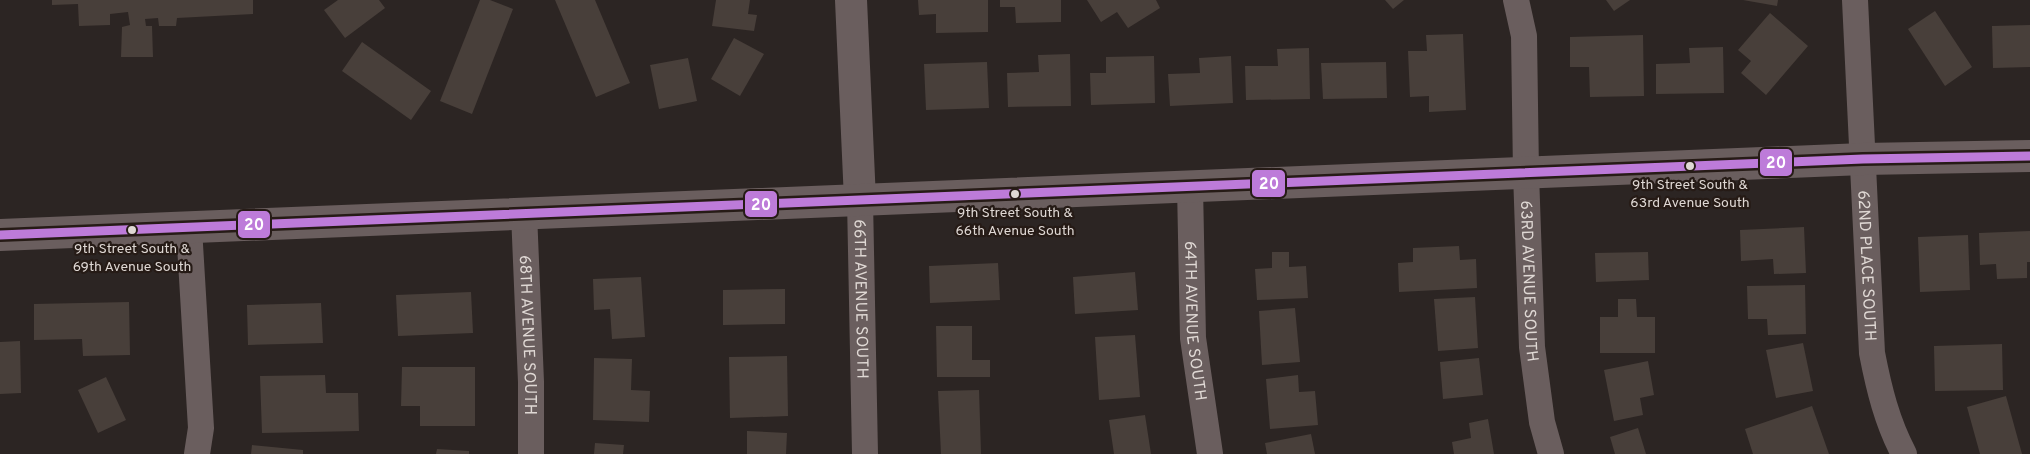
<svg xmlns="http://www.w3.org/2000/svg" width="2030" height="454" viewBox="0 0 2030 454" font-family="Overpass,sans-serif">
  <style>
    .building { fill: #483f3a }
    .lines { fill: none; stroke-linecap: round; stroke-linejoin: round }
    .minor { stroke: #6a5e5e; stroke-width: 26 }
    .tertiary { stroke: #6a5e5e; stroke-width: 32 }
    .bus-1-casing { stroke: #261b16; stroke-width: 14 }
    .bus-1 { stroke: #bd7bd9; stroke-width: 9 }
    .bus-dot { fill: #dfd8d4; stroke: #261b16; stroke-width: 2 }
    .labels { text-anchor: middle; stroke-width: 4.5; stroke-linejoin: round; paint-order: stroke }
    .bus-label { font-size: 14px; fill: #dfd8d4; stroke: #261b16 }
    .street-label { font-size: 16px; fill: #dfd8d4; stroke: #261b16 }
    .line-badge { stroke: #261b16; stroke-width: 2 }
    .badge-label { font-size: 16px; text-anchor: middle; font-weight: bold; fill: #fff }
  </style>
  <rect width="100%" height="100%" fill="#2c2523"/>
  <g class="building">
    <path d="M52,0H253V14L177,18L176,26H159L158,18L145,19L146,26H152L153,57H121L122,27L130,25L128,12L110,14V25L79,26L78,4L52,5Z"/>
    <path d="M338,0H379L385,8L345,38L324,10Z"/>
    <path d="M480,0H490L513,9L472,114L440,101Z"/>
    <path d="M555,0H595L630,83L596,97Z"/>
    <path d="M716,0H750L748,14L757,15L754,31L712,26Z"/>
    <path d="M918,0H988V32L936,33V14L919,15Z"/>
    <path d="M1000,0H1061V22L1016,23L1015,7H1000Z"/>
    <path d="M1087,0H1156L1160,8L1128,28L1117,12L1101,22Z"/>
    <path d="M1385,0H1404L1393,9Z"/>
    <path d="M1606,0H1630L1614,11Z"/>
    <path d="M1743,0H1778L1777,6Z"/>
    <path d="M1935,11L1972,67L1945,86L1908,29Z"/>
    <path d="M1770,13L1808,46L1766,95L1741,73L1751,61L1738,50Z"/>
    <path d="M2030,25V67L1993,68L1992,26Z"/>
    <path d="M1463,34L1466,110L1429,112V96L1410,97L1408,51H1427L1426,35Z"/>
    <path d="M1643,35L1644,96L1590,97L1589,67H1570V37Z"/>
    <path d="M734,38L764,54L740,96L711,79Z"/>
    <path d="M362,42L431,91L411,120L342,71Z"/>
    <path d="M1723,47L1724,93L1656,94V64L1690,63L1689,48Z"/>
    <path d="M1309,48L1310,99L1246,100L1245,66H1278L1277,49Z"/>
    <path d="M1070,54L1071,106L1008,107L1007,73L1039,72L1038,55Z"/>
    <path d="M1154,56L1155,103L1091,105L1090,73H1106V57Z"/>
    <path d="M1231,56L1233,103L1170,106L1168,74L1200,73L1199,58Z"/>
    <path d="M688,58L697,101L659,109L650,65Z"/>
    <path d="M987,62L989,108L926,110L924,64Z"/>
    <path d="M1386,62L1387,98L1323,99L1321,63Z"/>
    <path d="M1804,227L1806,273L1774,274L1773,259L1741,261L1740,230Z"/>
    <path d="M2030,231V262H2027V278L1997,279L1996,264L1980,265L1979,233Z"/>
    <path d="M1968,235L1970,290L1920,292L1918,237Z"/>
    <path d="M1459,246L1460,260L1476,259L1477,288L1399,292L1398,263L1413,262V248Z"/>
    <path d="M1272,252H1289V267L1306,266L1308,298L1257,300L1255,269L1272,268Z"/>
    <path d="M1648,252L1649,280L1596,282L1595,253Z"/>
    <path d="M998,263L1000,300L930,303L929,266Z"/>
    <path d="M1135,272L1138,310L1075,314L1073,277Z"/>
    <path d="M641,277L645,337L612,339L610,309L594,310L593,279Z"/>
    <path d="M1805,285L1806,334L1768,335L1767,319H1748L1747,286Z"/>
    <path d="M785,289V324L723,325V290Z"/>
    <path d="M471,292L473,333L398,336L396,295Z"/>
    <path d="M1475,297L1478,348L1438,351L1434,299Z"/>
    <path d="M1618,299H1636L1637,317H1655V353H1600V317H1618Z"/>
    <path d="M129,302L130,355L83,356L82,339L34,340V304Z"/>
    <path d="M321,303L323,343L248,345L247,305Z"/>
    <path d="M1295,308L1300,362L1262,365L1259,311Z"/>
    <path d="M936,326H972V360H990V377H937Z"/>
    <path d="M1135,335L1140,397L1099,400L1095,337Z"/>
    <path d="M20,341L21,393L0,394V342Z"/>
    <path d="M1803,343L1813,391L1776,398L1766,350Z"/>
    <path d="M2002,344L2003,390L1935,391L1934,346Z"/>
    <path d="M787,356L788,416L730,418L729,357Z"/>
    <path d="M594,358L632,359L631,390L650,391L649,422L593,420Z"/>
    <path d="M1479,358L1483,395L1443,399L1440,362Z"/>
    <path d="M1648,361L1654,395L1640,398L1643,415L1614,421L1604,370Z"/>
    <path d="M402,367H475V426H420V406H401Z"/>
    <path d="M325,375L326,393H358L359,431L262,433L260,376Z"/>
    <path d="M1298,375L1299,392L1315,391L1318,425L1270,429L1266,379Z"/>
    <path d="M106,377L126,420L98,433L78,390Z"/>
    <path d="M979,390L981,454H941L938,391Z"/>
    <path d="M2006,396L2022,454H1980L1967,407Z"/>
    <path d="M1812,406L1829,454H1753L1745,429Z"/>
    <path d="M1145,415L1151,454H1114L1109,420Z"/>
    <path d="M1488,419L1494,454H1454L1452,442L1471,438L1469,423Z"/>
    <path d="M1638,428L1646,454H1615L1610,437Z"/>
    <path d="M747,431L787,433L786,454H747Z"/>
    <path d="M1311,434L1315,454H1267L1265,443Z"/>
    <path d="M595,443L624,445L623,454H594Z"/>
    <path d="M252,445L303,450V454H251Z"/>
    <path d="M437,449L469,451V454H436Z"/>
  </g>
  <g class="lines">
    <g class="minor">
      <path id="s1" d="M1516,0L1524,36L1526,173L1532,347L1542,422L1551,454"/>
      <path id="s2" d="M1855,0L1872,353C1879,389 1887,422 1904,454"/>
      <path id="s3" d="M1190,186L1193,338L1210,454"/>
      <path id="s4" d="M860,200L865,454"/>
      <path id="s5" d="M524,213L531,382V454"/>
      <path d="M189,228L201,428L197,454"/>
    </g>
    <g class="tertiary">
      <path d="M851,0L860,200"/>
      <path d="M0,235L1863,159L2030,156"/>
    </g>
    <defs>
      <path id="bus-1" d="M0,235L1863,159L2030,156"/>
    </defs>
    <use href="#bus-1" class="bus-1-casing"/>
    <use href="#bus-1" class="bus-1"/>
  </g>
  <g class="bus-dot">
    <circle cx="1690" cy="166" r="5"/>
    <circle cx="1015" cy="194" r="5"/>
    <circle cx="132" cy="230" r="5"/>
  </g>
  <g class="labels">
    <g class="bus-label">
      <text x="1690" y="189">9th Street South &amp;<tspan x="1690" dy="18">63rd Avenue South</tspan></text>
      <text x="1015" y="217">9th Street South &amp;<tspan x="1015" dy="18">66th Avenue South</tspan></text>
      <text x="132" y="253">9th Street South &amp;<tspan x="132" dy="18">69th Avenue South</tspan></text>
    </g>
    <g class="street-label">
      <text dy="6" stroke="none"><textPath href="#s2" startOffset="266">62ND PLACE SOUTH</textPath></text>
      <text dy="6" stroke="none"><textPath href="#s1" startOffset="282">63RD AVENUE SOUTH</textPath></text>
      <text dy="6" stroke="none"><textPath href="#s4" startOffset="99">66TH AVENUE SOUTH</textPath></text>
      <text dy="6" stroke="none"><textPath href="#s3" startOffset="135">64TH AVENUE SOUTH</textPath></text>
      <text dy="6" stroke="none"><textPath href="#s5" startOffset="122">68TH AVENUE SOUTH</textPath></text>
    </g>
  </g>
  <g class="line-badge">
    <rect x="1759" y="148" width="34" height="29" rx="6" fill="#bd7bd9"/>
    <rect x="1251" y="169" width="35" height="29" rx="6" fill="#bd7bd9"/>
    <rect x="744" y="190" width="34" height="28" rx="6" fill="#bd7bd9"/>
    <rect x="237" y="210" width="34" height="29" rx="6" fill="#bd7bd9"/>
  </g>
  <g class="badge-label">
    <text x="1776" y="168">20</text>
    <text x="1269" y="189">20</text>
    <text x="761" y="210">20</text>
    <text x="254" y="230">20</text>
  </g>
</svg>
